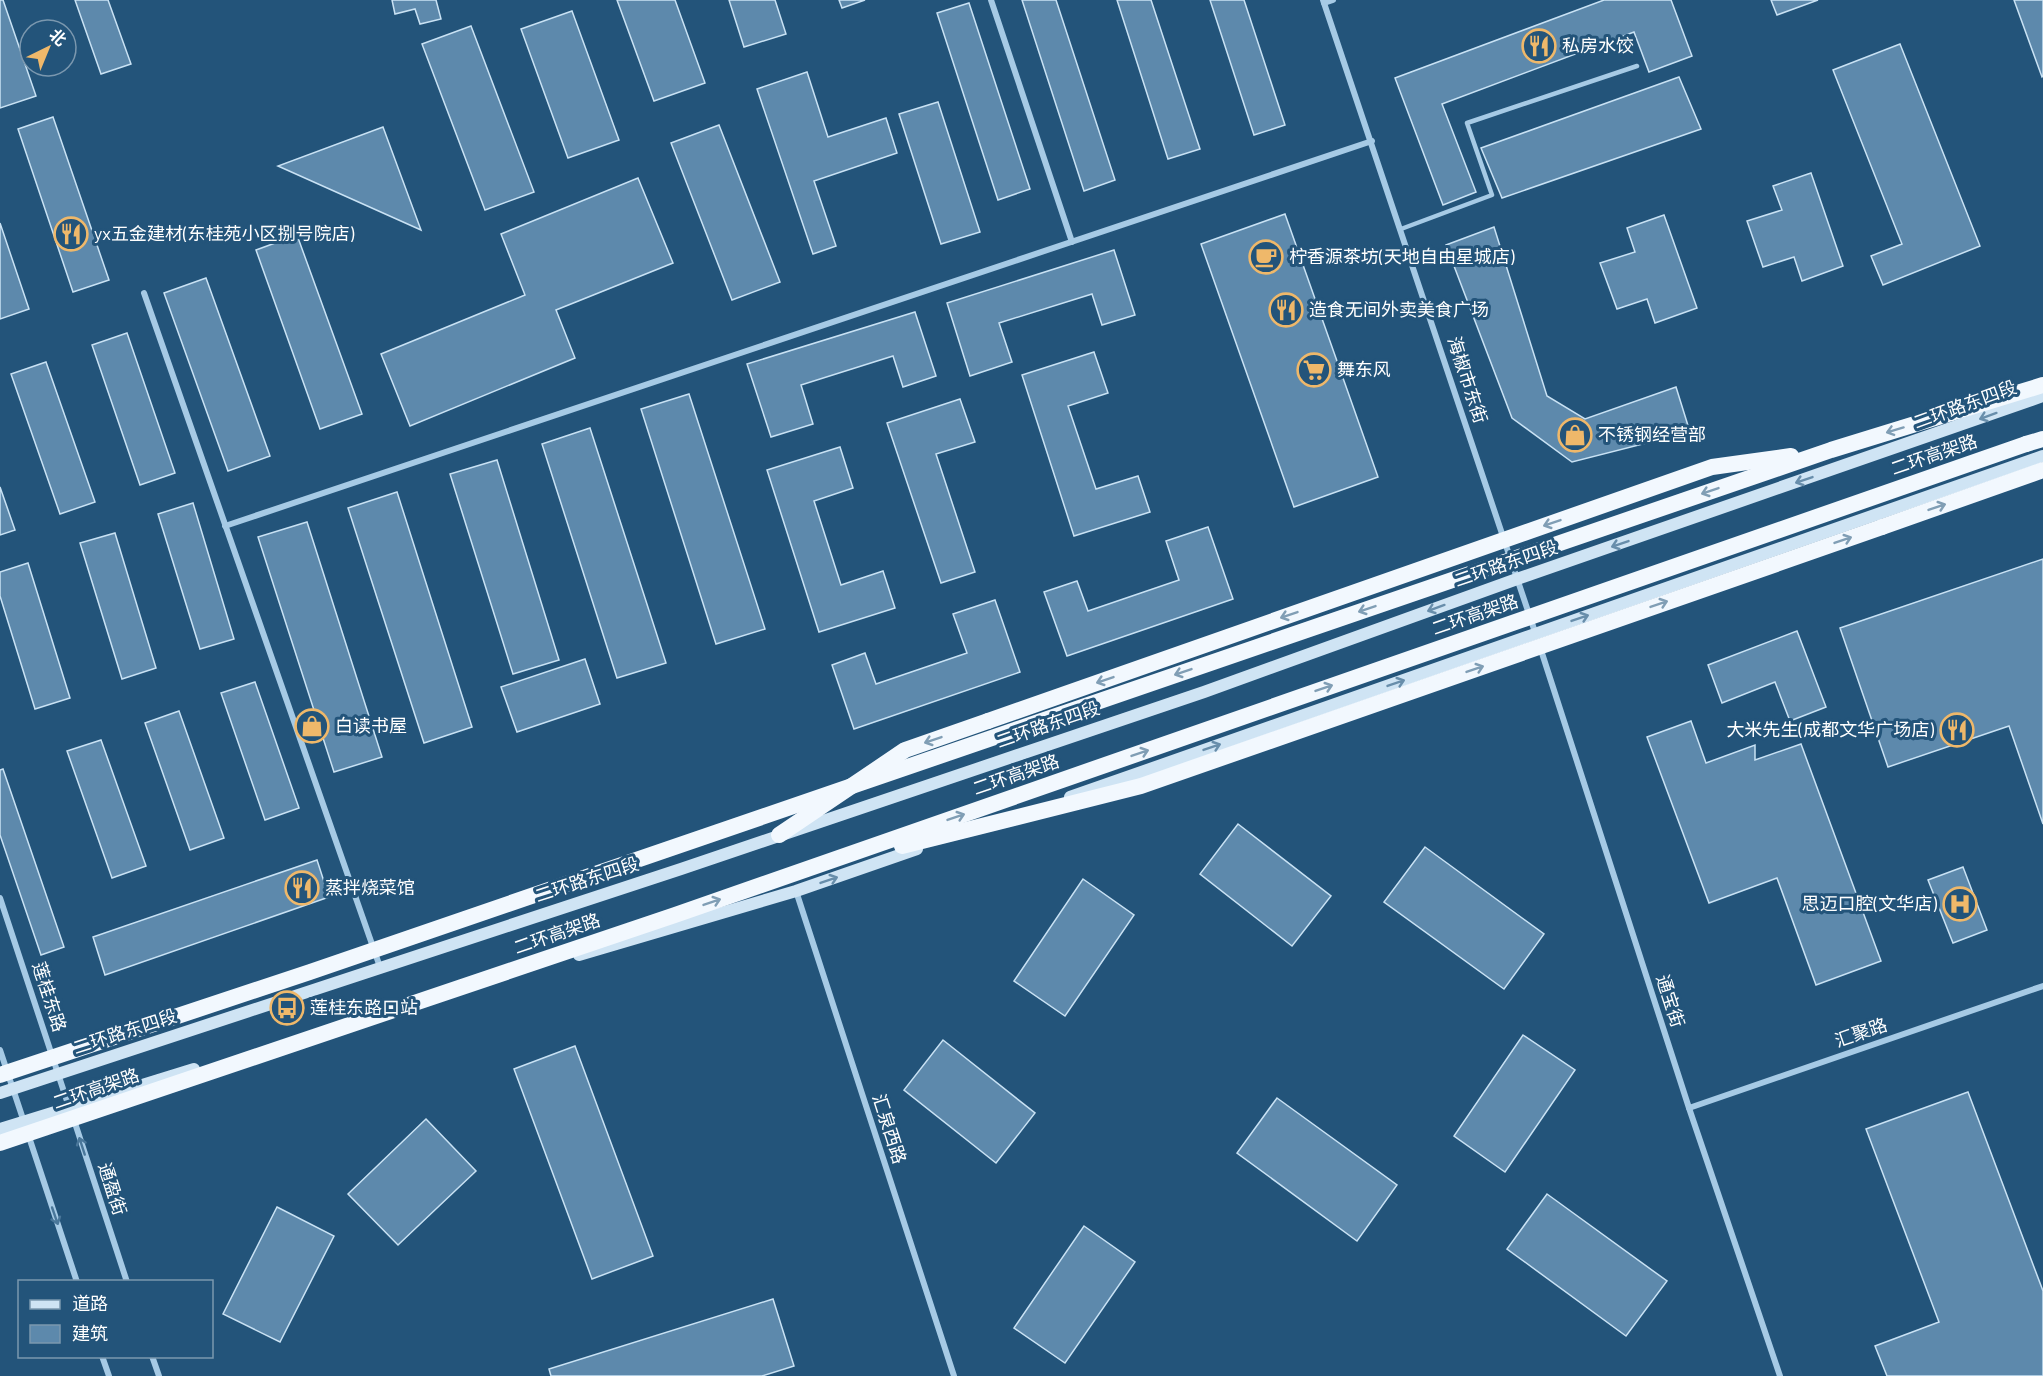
<svg xmlns="http://www.w3.org/2000/svg" width="2043" height="1376" viewBox="0 0 2043 1376" font-family="Barlow,'Noto Sans SC',sans-serif">
  <style>
    .building { fill: #5d89ac; stroke: #c9e2f4; stroke-width: 1.5 }
    .lines { fill: none; stroke-linecap: round; stroke-linejoin: round }
    .service { stroke: #a6cae5; stroke-width: 4.5 }
    .minor { stroke: #a6cae5; stroke-width: 6 }
    .secondary { stroke: #cfe4f4; stroke-width: 12 }
    .trunk { stroke: #f2f8fe; stroke-width: 16 }
    .trunk-bridge { stroke: #f2f8fe; stroke-width: 16 }
    .oneway { stroke: #688eab }
    .oneway2 { stroke: #809eb5 }
    .oneway3 { stroke: #4a779a }
    .labels { text-anchor: middle; stroke-width: 6; stroke-linejoin: round; paint-order: stroke }
    .poi-label { font-size: 18px; fill: #fff; stroke: #23547a; text-anchor: start }
    .street-label { font-size: 18px; fill: #fff; stroke: #23547a }
  </style>
  <rect width="100%" height="100%" fill="#23547a"/>
  <g class="building">
    <path d="M0,0H3L36,96L0,108Z"/>
    <path d="M75,0H108L131,64L101,74Z"/>
    <path d="M392,0H436L441,19L420,24L415,9L395,14Z"/>
    <path d="M617,0H675L705,83L654,101Z"/>
    <path d="M729,0H775L786,34L744,47Z"/>
    <path d="M839,0H865L842,8Z"/>
    <path d="M1022,0H1056L1115,180L1084,191Z"/>
    <path d="M1117,0H1151L1200,149L1168,159Z"/>
    <path d="M1210,0H1244L1285,125L1254,135Z"/>
    <path d="M1604,0H1671L1692,56L1649,72L1634,32L1442,104L1476,192L1443,205L1395,78Z"/>
    <path d="M1771,0H1818L1777,15Z"/>
    <path d="M2014,0H2043V76L2042,77Z"/>
    <path d="M969,3L1030,189L998,200L937,13Z"/>
    <path d="M572,11L619,140L568,158L521,29Z"/>
    <path d="M471,26L534,192L485,210L422,44Z"/>
    <path d="M1900,44L1980,246L1883,285L1871,256L1902,244L1833,70Z"/>
    <path d="M807,72L828,137L886,118L897,153L814,181L836,246L813,254L757,89Z"/>
    <path d="M1679,77L1701,129L1502,198L1481,148Z"/>
    <path d="M938,102L980,232L941,244L899,114Z"/>
    <path d="M53,117L109,280L73,292L18,129Z"/>
    <path d="M719,125L780,282L732,300L671,143Z"/>
    <path d="M383,127L421,230L278,166Z"/>
    <path d="M1811,173L1843,266L1802,281L1794,257L1763,267L1747,221L1782,210L1773,186Z"/>
    <path d="M638,178L673,263L556,310L575,358L410,426L381,354L525,295L501,234Z"/>
    <path d="M1285,214L1378,477L1294,507L1201,244Z"/>
    <path d="M1664,215L1697,308L1655,323L1647,299L1617,309L1600,263L1635,252L1627,228Z"/>
    <path d="M0,223L29,309L0,319Z"/>
    <path d="M1494,227L1547,396L1585,419L1676,387L1690,432L1572,462L1512,418L1446,245Z"/>
    <path d="M297,235L362,414L320,429L256,250Z"/>
    <path d="M1114,250L1135,315L1102,325L1092,294L999,323L1012,362L970,376L947,303Z"/>
    <path d="M206,278L270,456L228,471L164,293Z"/>
    <path d="M915,312L936,376L903,387L893,356L801,385L813,424L771,437L747,364Z"/>
    <path d="M127,333L175,473L140,485L92,345Z"/>
    <path d="M1094,352L1108,393L1068,406L1096,489L1138,476L1150,512L1074,536L1022,375Z"/>
    <path d="M46,362L95,502L60,514L11,374Z"/>
    <path d="M689,394L765,629L716,644L641,409Z"/>
    <path d="M960,399L975,442L936,454L975,572L941,583L887,423Z"/>
    <path d="M590,428L666,663L617,678L542,444Z"/>
    <path d="M840,447L853,488L814,501L841,585L883,571L895,608L819,632L767,470Z"/>
    <path d="M497,460L559,660L513,674L450,474Z"/>
    <path d="M0,487L15,530L0,535Z"/>
    <path d="M397,492L472,727L424,743L348,508Z"/>
    <path d="M193,503L234,639L200,649L158,514Z"/>
    <path d="M307,522L382,757L334,772L258,537Z"/>
    <path d="M1208,527L1233,599L1067,656L1044,592L1077,581L1088,611L1179,580L1166,541Z"/>
    <path d="M115,533L156,668L122,679L80,543Z"/>
    <path d="M2043,559V824L2009,726L1888,767L1840,628Z"/>
    <path d="M28,563L70,698L35,709L0,596V572Z"/>
    <path d="M995,600L1020,672L854,729L832,665L865,653L876,684L967,653L953,614Z"/>
    <path d="M1797,631L1826,707L1790,721L1775,682L1722,703L1708,665Z"/>
    <path d="M585,659L600,704L517,732L501,687Z"/>
    <path d="M255,682L299,808L265,820L221,693Z"/>
    <path d="M179,711L224,838L190,850L145,723Z"/>
    <path d="M1691,721L1706,763L1755,745V760L1801,744L1881,961L1816,985L1777,878L1709,903L1647,737Z"/>
    <path d="M101,740L146,866L112,878L67,751Z"/>
    <path d="M3,769L64,947L41,955L0,835V770Z"/>
    <path d="M1238,824L1331,896L1292,946L1200,874Z"/>
    <path d="M1425,847L1544,934L1504,989L1384,902Z"/>
    <path d="M317,860L329,897L105,975L93,937Z"/>
    <path d="M1963,867L1987,930L1953,943L1928,880Z"/>
    <path d="M1083,879L1134,915L1065,1016L1014,981Z"/>
    <path d="M1523,1035L1575,1070L1505,1172L1454,1136Z"/>
    <path d="M943,1040L1035,1113L996,1163L904,1090Z"/>
    <path d="M575,1046L653,1256L592,1279L514,1069Z"/>
    <path d="M1968,1092L2043,1291V1376H1887L1875,1346L1939,1322L1866,1129Z"/>
    <path d="M1277,1098L1397,1185L1357,1241L1237,1153Z"/>
    <path d="M426,1119L476,1171L398,1245L348,1194Z"/>
    <path d="M1547,1194L1667,1281L1626,1336L1507,1249Z"/>
    <path d="M277,1207L334,1236L280,1342L223,1314Z"/>
    <path d="M1084,1226L1135,1262L1065,1363L1014,1328Z"/>
    <path d="M773,1299L794,1366L762,1376H551L549,1369Z"/>
  </g>
  <g class="lines">
    <path class="service" d="M1401,229L1492,195L1467,123L1637,66"/>
    <g class="minor">
      <path d="M991,0L1072,242"/>
      <path d="M1323,0L1536,635"/>
      <path d="M1324,3L1333,0"/>
      <path d="M144,293L380,967"/>
      <path d="M225,526L1372,141"/>
      <path d="M1540,647L1689,1108L1780,1376"/>
      <path d="M796,891L954,1376"/>
      <path d="M0,898L69,1107"/>
      <path d="M0,1050L24,1122"/>
      <path d="M1689,1108L2043,986"/>
      <path d="M74,1120L127,1282"/>
      <path d="M28,1134L77,1282"/>
      <path d="M102,1356L109,1376"/>
      <path d="M152,1356L159,1376"/>
    </g>
    <g class="secondary">
      <path d="M1070,797L2043,456"/>
      <path d="M579,955L796,891L917,849"/>
      <path d="M0,1093L681,869L1204,692L1517,579L2043,396"/>
      <path d="M0,1129L194,1069"/>
    </g>
    <g class="trunk">
      <path d="M1951,413L2043,385"/>
      <path d="M2026,444L2043,439"/>
      <path d="M1882,527L2043,470"/>
      <path d="M779,835L905,750L988,721"/>
    </g>
    <g class="trunk-bridge">
      <path d="M988,721L1712,467L1791,456"/>
      <path d="M902,846L1141,786L1882,527"/>
      <path d="M0,1075L310,972L1831,450L1951,413"/>
      <path d="M0,1143L675,915L2026,444"/>
    </g>
  </g>
  <defs><path id="oneway-shaft" d="M-6 0H5M1.5-3L5.5 0L1.5 3" fill="none" stroke-width="1.6" stroke-linecap="round" stroke-linejoin="round" transform="scale(1.5)"/></defs>
  <g class="oneway">
    <use href="#oneway-shaft" transform="translate(1988 416) rotate(160)"/>
    <use href="#oneway-shaft" transform="translate(1804 480) rotate(161)"/>
    <use href="#oneway-shaft" transform="translate(1620 544) rotate(161)"/>
    <use href="#oneway-shaft" transform="translate(1436 608) rotate(160)"/>
    <use href="#oneway-shaft" transform="translate(1580 618) rotate(-19)"/>
    <use href="#oneway-shaft" transform="translate(1396 683) rotate(-19)"/>
    <use href="#oneway-shaft" transform="translate(1212 747) rotate(-19)"/>
    <use href="#oneway-shaft" transform="translate(829 880) rotate(-19)"/>
  </g>
  <g class="oneway2">
    <use href="#oneway-shaft" transform="translate(1895 430) rotate(163)"/>
    <use href="#oneway-shaft" transform="translate(1710 491) rotate(161)"/>
    <use href="#oneway-shaft" transform="translate(1937 507) rotate(-19)"/>
    <use href="#oneway-shaft" transform="translate(1552 523) rotate(161)"/>
    <use href="#oneway-shaft" transform="translate(1843 540) rotate(-19)"/>
    <use href="#oneway-shaft" transform="translate(1659 604) rotate(-19)"/>
    <use href="#oneway-shaft" transform="translate(1367 609) rotate(161)"/>
    <use href="#oneway-shaft" transform="translate(1289 615) rotate(161)"/>
    <use href="#oneway-shaft" transform="translate(1475 669) rotate(-19)"/>
    <use href="#oneway-shaft" transform="translate(1183 672) rotate(161)"/>
    <use href="#oneway-shaft" transform="translate(1105 680) rotate(161)"/>
    <use href="#oneway-shaft" transform="translate(1324 688) rotate(-19)"/>
    <use href="#oneway-shaft" transform="translate(933 740) rotate(161)"/>
    <use href="#oneway-shaft" transform="translate(1140 753) rotate(-19)"/>
    <use href="#oneway-shaft" transform="translate(956 817) rotate(-19)"/>
    <use href="#oneway-shaft" transform="translate(712 902) rotate(-19)"/>
  </g>
  <g class="oneway3">
    <use href="#oneway-shaft" transform="translate(82 1146) rotate(-108)"/>
    <use href="#oneway-shaft" transform="translate(55 1216) rotate(71)"/>
  </g>
  <defs>
    <symbol id="restaurant-ring" viewBox="-11 -11 22 22"><circle r="9.5" fill="#23547a" stroke="#efb86a" stroke-width="1.5"/><path d="M-5-6h1v4h1v-4h1v4h1v-4h1v5L-1.5 .5V6h-2V.5L-5-1ZM5-6V6H3V1.5H1.5Q1.5-4 5-6Z" fill="#efb86a"/></symbol>
    <symbol id="cafe-ring" viewBox="-11 -11 22 22"><circle r="9.5" fill="#23547a" stroke="#efb86a" stroke-width="1.5"/><path d="M-5.5-4.5H6V0H3Q3 3.5 0 3.5H-2.5Q-5.5 3.5-5.5 0ZM3-3.2v2h1.7v-2ZM-6 4.5H4V6H-6Z" fill="#efb86a"/></symbol>
    <symbol id="supermarket-ring" viewBox="-11 -11 22 22"><circle r="9.5" fill="#23547a" stroke="#efb86a" stroke-width="1.5"/><path d="M-6-5.5h2.5l.6 2H6L4.5 2H-2.5L-4.4-4H-6ZM-1.5 3.2a1.3 1.3 0 1 0 .1 0ZM3 3.2a1.3 1.3 0 1 0 .1 0Z" fill="#efb86a"/></symbol>
    <symbol id="shop-ring" viewBox="-11 -11 22 22"><circle r="9.5" fill="#23547a" stroke="#efb86a" stroke-width="1.5"/><path d="M-5-2.5h2.3a2.7 3.5 0 0 1 5.4 0H5L5.5 6h-11ZM-1.5-2.5h3a1.5 2.3 0 0 0-3 0Z" fill="#efb86a"/></symbol>
    <symbol id="hospital-ring" viewBox="-11 -11 22 22"><circle r="9.5" fill="#23547a" stroke="#efb86a" stroke-width="1.5"/><path d="M-5-5h3v3.5h4V-5h3V5h-3V1.5h-4V5h-3Z" fill="#efb86a"/></symbol>
    <symbol id="bus-ring" viewBox="-11 -11 22 22"><circle r="9.5" fill="#23547a" stroke="#efb86a" stroke-width="1.5"/><path d="M-5-6H5V4H4V6H2V4H-2V6H-4V4H-5ZM-3.5-4V0h7V-4ZM-3.5 1.2v1.5H-2V1.2ZM2 1.2v1.5H3.5V1.2Z" fill="#efb86a"/></symbol>
  </defs>
  <g fill-rule="evenodd">
    <use href="#restaurant-ring" x="1520" y="27" width="38" height="38"/>
    <use href="#restaurant-ring" x="52" y="215" width="38" height="38"/>
    <use href="#cafe-ring" x="1247" y="238" width="38" height="38"/>
    <use href="#restaurant-ring" x="1267" y="291" width="38" height="38"/>
    <use href="#supermarket-ring" x="1295" y="351" width="38" height="38"/>
    <use href="#shop-ring" x="1556" y="416" width="38" height="38"/>
    <use href="#shop-ring" x="293" y="707" width="38" height="38"/>
    <use href="#restaurant-ring" x="1938" y="711" width="38" height="38"/>
    <use href="#restaurant-ring" x="283" y="869" width="38" height="38"/>
    <use href="#hospital-ring" x="1941" y="885" width="38" height="38"/>
    <use href="#bus-ring" x="268" y="989" width="38" height="38"/>
  </g>
  <g class="labels">
    <g class="poi-label">
      <text x="1562" y="52">私房水饺</text>
      <text x="94" y="240">yx五金建材(东桂苑小区捌号院店)</text>
      <text x="1289" y="263">柠香源茶坊(天地自由星城店)</text>
      <text x="1309" y="316">造食无间外卖美食广场</text>
      <text x="1337" y="376">舞东风</text>
      <text x="1598" y="441">不锈钢经营部</text>
      <text x="335" y="732">白读书屋</text>
      <text x="1934" y="736" text-anchor="end">大米先生(成都文华广场店)</text>
      <text x="325" y="894">蒸拌烧菜馆</text>
      <text x="1937" y="910" text-anchor="end">思迈口腔(文华店)</text>
      <text x="310" y="1014">莲桂东路口站</text>
    </g>
    <g class="street-label">
      <text transform="translate(1467 380) rotate(72)" y="6">海椒市东街</text>
      <text transform="translate(1965 405) rotate(-20)" y="6">二环路东四段</text>
      <text transform="translate(1934 455) rotate(-19)" y="6">二环高架路</text>
      <text transform="translate(1506 564) rotate(-19)" y="6">二环路东四段</text>
      <text transform="translate(1475 615) rotate(-19)" y="6">二环高架路</text>
      <text transform="translate(1048 725) rotate(-19)" y="6">二环路东四段</text>
      <text transform="translate(1016 775) rotate(-19)" y="6">二环高架路</text>
      <text transform="translate(587 880) rotate(-18)" y="6">二环路东四段</text>
      <text transform="translate(557 934) rotate(-19)" y="6">二环高架路</text>
      <text transform="translate(49 997) rotate(72)" y="6">莲桂东路</text>
      <text transform="translate(1670 1001) rotate(72)" y="6">通宝街</text>
      <text transform="translate(125 1032) rotate(-18)" y="6">二环路东四段</text>
      <text transform="translate(1861 1033) rotate(-19)" y="6">汇聚路</text>
      <text transform="translate(96 1089) rotate(-19)" y="6">二环高架路</text>
      <text transform="translate(889 1129) rotate(72)" y="6">汇泉西路</text>
      <text transform="translate(112 1189) rotate(72)" y="6">通盈街</text>
    </g>
  </g>
  <rect x="18" y="1280" width="195" height="78" fill="#23547a" stroke="#7b98af" stroke-width="1.5"/>
  <rect x="30" y="1300" width="30" height="9" fill="#cfe4f4" stroke="#7b98af" stroke-width="1.5"/>
  <text x="72" y="1310" font-size="18" fill="#ffffff">道路</text>
  <rect x="30" y="1325" width="30" height="18" fill="#5d89ac" stroke="#7b98af" stroke-width="1.5"/>
  <text x="72" y="1340" font-size="18" fill="#ffffff">建筑</text>
  <g transform="translate(48 48) rotate(43)"><circle r="28" fill="#23547a" stroke="#7b98af" stroke-width="1.5"/>
  <path d="M0-4.5L10 22L0 15L-10 22Z" fill="#efb86a"/>
  <text y="-9" font-size="16" font-weight="bold" text-anchor="middle" fill="#ffffff">北</text>
  </g>
</svg>
